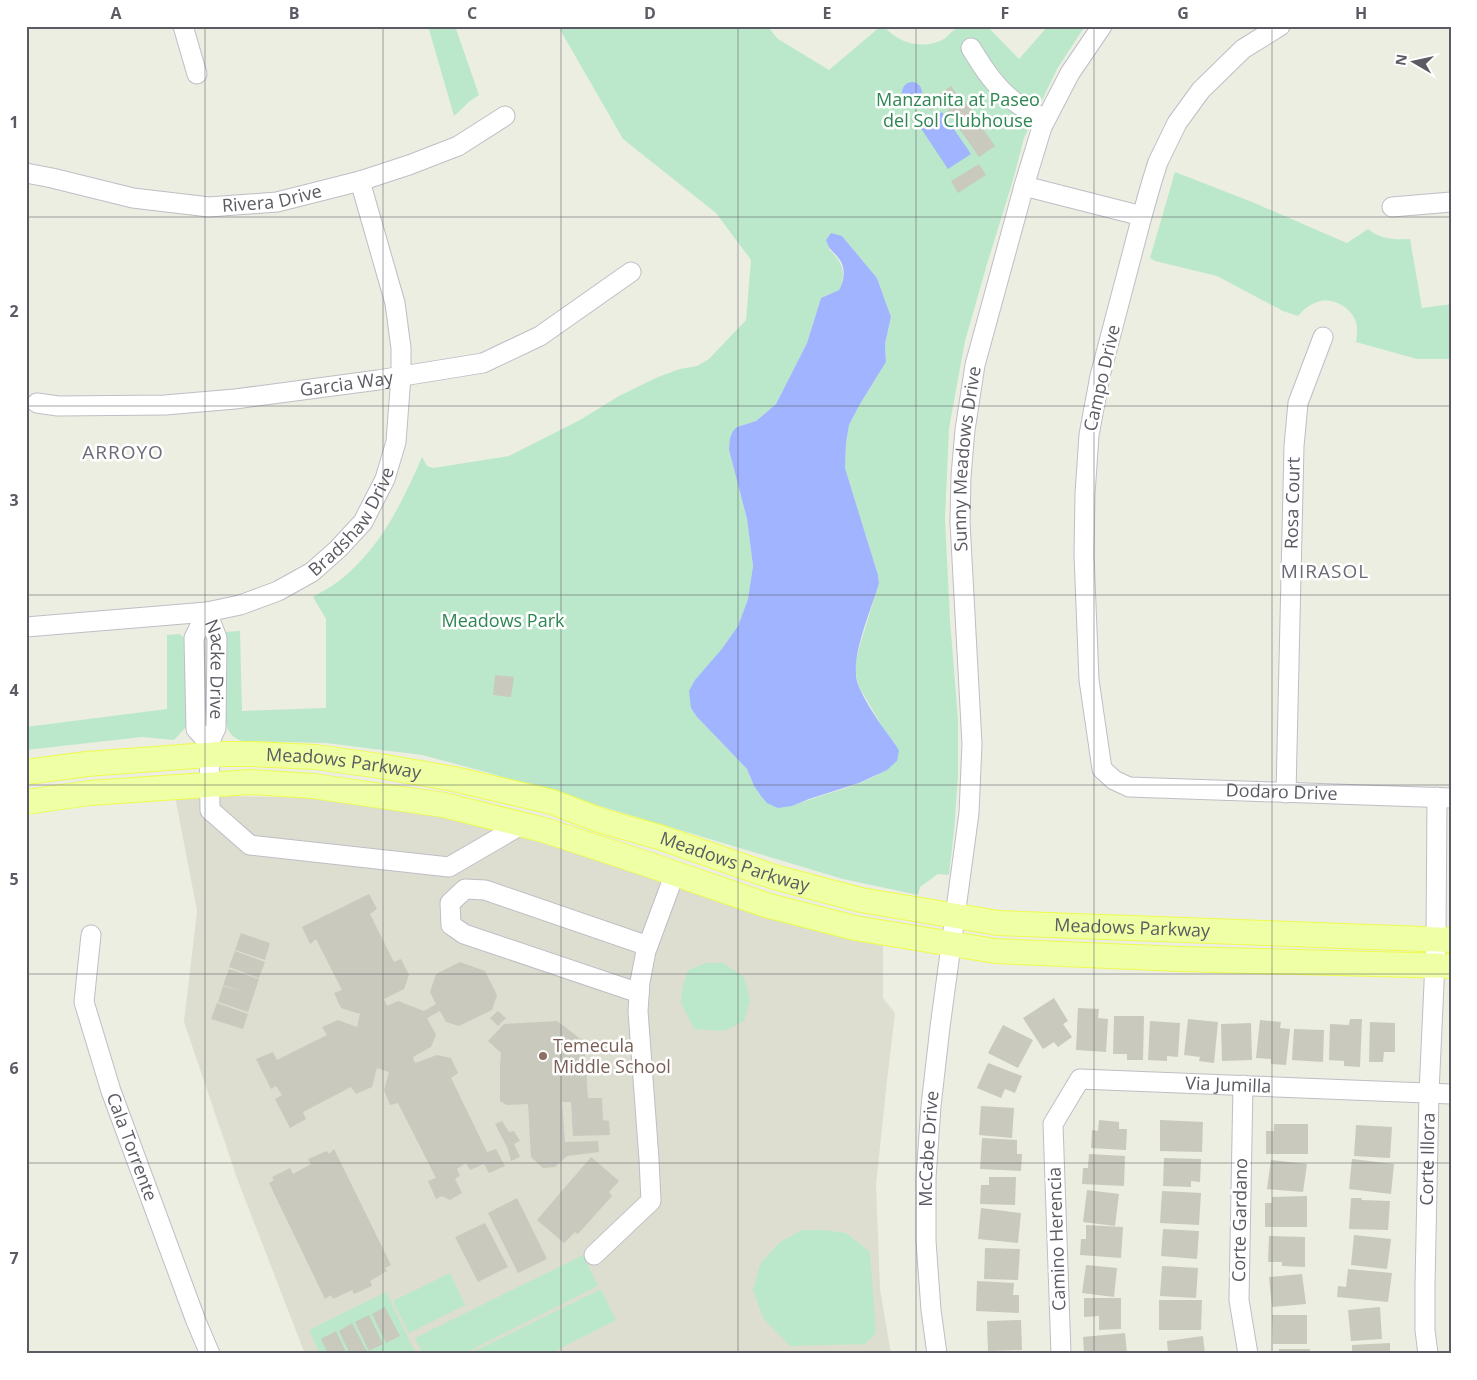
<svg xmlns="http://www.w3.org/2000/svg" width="1477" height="1380" viewBox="0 0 1477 1380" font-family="'Open Sans',sans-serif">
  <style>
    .education { fill: #ddded0 }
    .green { fill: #bbe8cb; fill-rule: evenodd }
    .water { fill: #a0b4ff }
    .building { fill: #c9c9be }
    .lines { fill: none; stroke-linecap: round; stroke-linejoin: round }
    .minor-casing { stroke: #bebec6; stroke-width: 21 }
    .major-casing { stroke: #eefb4d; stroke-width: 26 }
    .minor { stroke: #fff; stroke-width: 19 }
    .major { stroke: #eeffa5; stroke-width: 24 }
    .grid { fill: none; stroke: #5a5b63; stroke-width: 1; stroke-opacity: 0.55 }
    .education-dot { fill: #8d6e63; stroke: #fff; stroke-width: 2 }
    .labels { text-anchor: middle; stroke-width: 5; stroke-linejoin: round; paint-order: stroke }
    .park-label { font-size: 18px; fill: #2e8652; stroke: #fff }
    .street-label { font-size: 18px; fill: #5a5b63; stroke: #fff }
    .education-label { font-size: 18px; fill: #785e54; stroke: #fff; text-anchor: start }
    .neighbourhood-label { font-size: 19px; letter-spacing: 1px; fill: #6b6c76; stroke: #fff }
    .neatline { fill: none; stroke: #5a5b63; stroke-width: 2 }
    .grid-label { font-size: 16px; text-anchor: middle; font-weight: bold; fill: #5a5b63 }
  </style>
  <rect width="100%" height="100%" fill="#eceee1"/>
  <path class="education" d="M175,796H228L317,798L389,807L476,823L689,888L807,928L883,944V998L895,1013L886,1090L876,1185L880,1289L891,1354H305L238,1181L184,1022L197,911Z"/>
  <g class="green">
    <path d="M428,26H455L479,95L470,101L454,116Z"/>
    <path d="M558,26H767L778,39L829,70L881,26H884C898,44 924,50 944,39C949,35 954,29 959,27C964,24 981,26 987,26L1019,59L1048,26H1085L1057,69L1024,138L1013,180L987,264L965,341L949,428L945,519L950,620L958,720V776L954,831L949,875L938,874L920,887L918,895L843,879L486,772L422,755L326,743L242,741C230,737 226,729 225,717V632L240,631L242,711L326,708V619L313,597C321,592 331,587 339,581C380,549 402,503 422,457L427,466L433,468L509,456L580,420L619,396L658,377L680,369L697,366L709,359L746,320L751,260L716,213L623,139ZM842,236L877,278L891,317L885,344L886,362L860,404L849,425L846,443L845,468L878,575L879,583L859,648L855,667L858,685L883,728L895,743L897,761C870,786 825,792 792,806L761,796L754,786L747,769L697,717L721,650L738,626L748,599L753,566L747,519L729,450L737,427L756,421L776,404L807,343L821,298L839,290C847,272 843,263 829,249Z"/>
    <path d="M1175,172L1252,202L1347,243L1368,229C1380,239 1394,240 1410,239L1422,308L1451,304V359H1417L1356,342C1357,335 1358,329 1356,322C1352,309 1335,298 1321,301C1311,303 1304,309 1298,316L1283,311L1217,276L1155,261L1150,258Z"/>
    <path d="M180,634L184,638L187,650L186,727L174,740L142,737L26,750V727L167,709V635Z"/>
    <path d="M706,963H723L744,977L750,1000L744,1021L724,1031L694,1029L681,1003L682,989L688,970Z"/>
    <path d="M802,1230H824L846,1233L870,1252L876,1333L865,1344L790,1346L763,1318L753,1290L760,1264L780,1242Z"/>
    <path d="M583,1255L598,1286L463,1354H423L415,1338Z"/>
    <path d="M450,1273L465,1305L409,1333L393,1301Z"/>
    <path d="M601,1289L616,1320L549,1354H469Z"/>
    <path d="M386,1292L416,1354H320L309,1330Z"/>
  </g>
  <g class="water">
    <circle cx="912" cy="92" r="10"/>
    <path d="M942,112L971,154L948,169L920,127Z"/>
    <path d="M831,233L842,236L877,278L891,317L885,344L886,362L860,404L849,425L846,443L845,468L878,575L879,583C872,609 847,662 859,687C864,699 876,718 884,729C890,737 895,743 899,751L897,761L887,770L859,783L809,799L792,806L778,808L767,803L761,796L754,786L747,769L697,717L691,708L689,691L695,680L721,650L738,626L748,599L753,566L747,519L729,450L730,438L733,431L737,427L756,421L776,404L807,343L821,298L839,290C844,281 846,269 840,260C834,251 830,252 826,240Z"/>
  </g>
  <g class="building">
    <path d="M951,86L962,102L964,100L974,113L969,116L973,122L976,119L995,146L979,157L947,111L950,109L940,94Z"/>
    <path d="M938,99L941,104L931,111L927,107Z"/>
    <path d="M921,111L924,116L914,123L911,119Z"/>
    <path d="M979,164L986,175L958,193L951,181Z"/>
    <path d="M495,675L514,677L511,697L493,695Z"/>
    <path d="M369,894L377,909L370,914L394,962L401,959L409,975L404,989L384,999L387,1006L398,1001L424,1011L436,1004L430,992L436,974L460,962L485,971L497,995L492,1010L459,1026L446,1022L440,1011L427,1018L436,1035L431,1047L413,1057L415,1063L437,1055L451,1058L458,1073L451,1078L487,1152L496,1149L505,1166L489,1173L484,1164L470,1170L466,1163L457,1169L460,1176L455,1179L462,1193L450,1200L442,1196L436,1199L428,1181L436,1178L398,1103L390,1105L384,1090L389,1072L377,1068L372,1087L356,1094L351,1087L303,1112L306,1119L290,1128L275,1099L282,1095L276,1086L271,1089L256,1059L273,1052L277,1060L327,1035L322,1027L338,1020L357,1027L360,1014L341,1008L334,993L342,990L316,939L310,944L302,927Z"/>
    <path d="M241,933L270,943L265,960L235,950Z"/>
    <path d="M235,951L265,962L259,978L229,967Z"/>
    <path d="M229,969L259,979L248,1012L218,1002L223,986L244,992L223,985Z"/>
    <path d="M1054,998L1068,1021L1063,1024L1072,1037L1058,1047L1054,1042L1043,1049L1023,1018Z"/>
    <path d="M217,1003L248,1014L243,1029L211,1019Z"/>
    <path d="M1078,1008L1099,1009L1098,1018L1108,1019L1106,1052L1076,1050Z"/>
    <path d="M498,1011L506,1018L498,1026L490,1018Z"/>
    <path d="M1114,1016H1144L1143,1060H1127V1054H1113Z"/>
    <path d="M1188,1019L1218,1022L1214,1063L1199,1061L1200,1057L1184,1055Z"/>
    <path d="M1350,1019H1362L1360,1067L1344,1066V1061L1329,1060L1330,1024L1349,1025Z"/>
    <path d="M1260,1020L1281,1022L1280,1028L1290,1029L1286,1065L1271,1064V1059L1256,1058Z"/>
    <path d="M557,1021L586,1043L585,1052L588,1098H602L603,1120L609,1121L610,1135L573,1136L571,1102H562L565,1142L598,1141L599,1152L567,1156L555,1167L543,1168L531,1157L528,1104L507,1105L500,1101V1064L501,1053L488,1041L504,1024Z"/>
    <path d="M1150,1021L1180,1023L1178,1057L1167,1056V1061L1148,1060Z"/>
    <path d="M1370,1022L1395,1023V1052H1384L1383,1062H1369Z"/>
    <path d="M1251,1023L1252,1060L1222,1061L1221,1024Z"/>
    <path d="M1003,1025L1033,1040L1018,1068L988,1053Z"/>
    <path d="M1294,1029L1324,1030L1323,1062L1292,1060Z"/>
    <path d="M988,1063L1022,1076L1015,1093L1005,1089L1001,1098L977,1088Z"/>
    <path d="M981,1106L1014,1108L1012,1138L979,1135Z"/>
    <path d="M1099,1120L1119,1122V1129H1127L1126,1150L1091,1148L1092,1130L1098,1131Z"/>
    <path d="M1160,1120L1203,1122L1202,1152L1160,1151Z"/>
    <path d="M502,1121L509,1132L514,1131L520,1141L514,1144L520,1157L511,1161L507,1147L495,1124Z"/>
    <path d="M1274,1124H1308V1154H1266V1131H1274Z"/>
    <path d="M1356,1125L1392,1127L1390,1158L1354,1156Z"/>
    <path d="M982,1138L1017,1140V1154H1022L1021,1171L980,1169Z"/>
    <path d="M334,1149L391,1265L385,1268L387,1271L370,1281L372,1286L354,1294L352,1290L333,1299L331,1295L325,1299L269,1183L274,1180L272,1177L290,1168L293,1174L311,1164L308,1159L327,1151L329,1154Z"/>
    <path d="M1089,1154L1125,1156L1124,1186L1082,1184L1083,1168H1088Z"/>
    <path d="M591,1157L619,1181L609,1192L612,1196L578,1234L575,1232L564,1243L537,1220Z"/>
    <path d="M1164,1158L1201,1159L1200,1182L1191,1181V1187L1163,1186Z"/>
    <path d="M1352,1159L1394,1164L1391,1194L1349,1189Z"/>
    <path d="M1271,1160L1307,1164L1303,1192L1267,1189Z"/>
    <path d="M989,1177H1016L1015,1205L980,1204L981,1185H989Z"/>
    <path d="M1087,1190L1119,1194L1115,1226L1083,1222Z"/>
    <path d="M1162,1191L1201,1193L1199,1225L1160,1223Z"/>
    <path d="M1307,1196V1227H1265V1203H1272V1197Z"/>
    <path d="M517,1198L547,1259L518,1273L488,1213Z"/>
    <path d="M1351,1198H1362L1361,1200L1390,1201L1388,1230L1349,1229Z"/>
    <path d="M981,1208L1021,1213L1018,1243L978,1239Z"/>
    <path d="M485,1223L508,1267L478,1282L455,1237Z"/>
    <path d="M1086,1225L1123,1227L1121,1258L1080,1255L1081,1239H1086Z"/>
    <path d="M1163,1229L1199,1231L1197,1259L1161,1256Z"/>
    <path d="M1354,1235L1391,1239L1387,1269L1351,1265Z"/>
    <path d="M1269,1236L1305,1237V1267L1282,1266V1262H1268Z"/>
    <path d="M985,1248L1020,1249L1018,1280L984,1279Z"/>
    <path d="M1086,1265L1117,1268L1114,1297L1082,1293Z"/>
    <path d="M1162,1266L1198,1268L1196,1298L1160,1296Z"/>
    <path d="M1348,1269L1392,1273L1388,1302L1337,1297L1338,1286L1346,1287Z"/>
    <path d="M1302,1274L1306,1304L1272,1307L1269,1277Z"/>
    <path d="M977,1281L1014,1283L1013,1295H1019V1313L976,1311Z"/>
    <path d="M1084,1298H1121V1329L1099,1330V1316L1084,1317Z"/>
    <path d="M1159,1300H1202L1201,1330H1159Z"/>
    <path d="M385,1307L400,1336L386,1343L372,1314Z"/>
    <path d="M1380,1307L1382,1339L1351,1341L1348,1310Z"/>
    <path d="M369,1315L383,1344L369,1351L355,1322Z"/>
    <path d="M1272,1315H1307V1344H1273Z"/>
    <path d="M1021,1320L1022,1350L988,1351L987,1321Z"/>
    <path d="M352,1323L367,1352L364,1354H350L339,1331Z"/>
    <path d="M336,1331L347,1354H328L321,1339Z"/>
    <path d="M1125,1333L1127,1354H1084L1083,1337Z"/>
    <path d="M1203,1336L1205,1354H1168L1167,1341Z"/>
    <path d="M1390,1343V1354H1352V1345Z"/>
    <rect x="1279" y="1349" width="31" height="5"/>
  </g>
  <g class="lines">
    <defs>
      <g id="minor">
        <path d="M183,26L197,74"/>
        <path id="s1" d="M1280,26L1243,49L1201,90L1177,123L1158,162L1152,181L1142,216L1100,376L1089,435L1085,494L1084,555L1089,680L1102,769L1114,780L1129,787L1451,798"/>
        <path d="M971,48C983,68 998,91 1018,104C1027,110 1037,114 1046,119"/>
        <path id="s2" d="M26,173L52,178L133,198L209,207L277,202L360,181L409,165L458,146L505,116"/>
        <path d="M1024,186L1142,216"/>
        <path d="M1392,207L1451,202"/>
        <path id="s3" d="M37,403L58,406L165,405L235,399L378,380L483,363L540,336L631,272"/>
        <path id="s4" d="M207,612L217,638L216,728L209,743L210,810L250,845L449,867L521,825"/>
        <path d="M207,612L194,638L196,729L209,743"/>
        <path id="s5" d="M26,627L207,612L240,605L278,591L312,572L338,549L363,522L385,479L396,442L401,376V348L395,303L360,181"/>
        <path id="s6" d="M1286,793L1294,446L1298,403L1323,337"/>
        <path id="s7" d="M91,935L84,1002L111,1091L196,1321L210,1354"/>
        <path d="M639,993L464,934L451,925L450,903L465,889L485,890L648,946"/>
        <path d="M1243,1085L1239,1300L1248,1354"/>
        <path d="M594,1255L651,1201L649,1159L638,1011L640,982L646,951L675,873"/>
        <path id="s8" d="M937,1354L931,1310L926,1241V1178L931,1106L940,1027L969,813L972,744L960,522L961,476L965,430L975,365L1024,186L1042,127L1070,73L1102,26"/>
        <path id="s9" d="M1061,1354L1053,1124L1080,1079L1451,1094"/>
        <path id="s10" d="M1428,1354L1425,1330V1285L1429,1093L1436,940L1437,797"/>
      </g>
      <g id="major">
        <path id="s11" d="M26,772L87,764L221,754H251L316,757L380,766L454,779L552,802L602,821L659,837L774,877L861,900L998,923L1451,940"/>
        <path d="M26,802L90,793L250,782L313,786L444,805L544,830L650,865L766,905L855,928L995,951L1180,959L1451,966"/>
      </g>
    </defs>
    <use href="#minor" class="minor-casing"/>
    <use href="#major" class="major-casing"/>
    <use href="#minor" class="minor"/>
    <use href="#major" class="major"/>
  </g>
  <path class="grid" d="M205,26V1354M383,26V1354M561,26V1354M738,26V1354M916,26V1354M1094,26V1354M1272,26V1354M26,217H1451M26,406H1451M26,595H1451M26,785H1451M26,974H1451M26,1163H1451"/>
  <circle class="education-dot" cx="543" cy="1056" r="5"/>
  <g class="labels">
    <g class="park-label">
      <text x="958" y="106">Manzanita at Paseo<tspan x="958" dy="21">del Sol Clubhouse</tspan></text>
      <text x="503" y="627">Meadows Park</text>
    </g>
    <g class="street-label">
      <text dy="6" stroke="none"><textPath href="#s2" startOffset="250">Rivera Drive</textPath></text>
      <text transform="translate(1102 378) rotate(-77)" y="6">Campo Drive</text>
      <text dy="6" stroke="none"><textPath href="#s3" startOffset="311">Garcia Way</textPath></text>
      <text dy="6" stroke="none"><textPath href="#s8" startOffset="899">Sunny Meadows Drive</textPath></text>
      <text dy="6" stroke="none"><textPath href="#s6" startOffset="290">Rosa Court</textPath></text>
      <text dy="6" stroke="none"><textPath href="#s5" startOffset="360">Bradshaw Drive</textPath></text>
      <text dy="6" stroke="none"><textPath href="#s4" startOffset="59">Nacke Drive</textPath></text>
      <text dy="6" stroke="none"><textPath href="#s11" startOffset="319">Meadows Parkway</textPath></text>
      <text dy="6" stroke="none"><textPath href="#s1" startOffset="989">Dodaro Drive</textPath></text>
      <text dy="6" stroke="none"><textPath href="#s11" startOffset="724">Meadows Parkway</textPath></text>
      <text dy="6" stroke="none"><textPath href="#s11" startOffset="1129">Meadows Parkway</textPath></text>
      <text dy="6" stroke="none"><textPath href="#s9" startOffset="431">Via Jumilla</textPath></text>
      <text dy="6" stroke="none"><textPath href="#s7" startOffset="220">Cala Torrente</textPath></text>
      <text dy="6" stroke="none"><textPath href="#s8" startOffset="206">McCabe Drive</textPath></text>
      <text dy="6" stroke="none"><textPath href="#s10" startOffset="195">Corte Illora</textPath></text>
      <text transform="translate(1240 1220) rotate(-89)" y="6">Corte Gardano</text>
      <text transform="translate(1057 1239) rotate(-92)" y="6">Camino Herencia</text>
    </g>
    <g class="education-label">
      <text x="553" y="1052">Temecula<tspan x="553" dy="21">Middle School</tspan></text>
    </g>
    <g class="neighbourhood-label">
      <text x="123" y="459">ARROYO</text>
      <text x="1325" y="578">MIRASOL</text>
    </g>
  </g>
  <rect width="1477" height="1380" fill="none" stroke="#ffffff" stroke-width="55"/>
  <g transform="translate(1414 62) rotate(279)" stroke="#ffffff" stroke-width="4" paint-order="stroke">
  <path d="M0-4L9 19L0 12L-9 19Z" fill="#5a5b63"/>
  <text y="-8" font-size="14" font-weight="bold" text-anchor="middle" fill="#5a5b63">N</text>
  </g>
  <rect x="28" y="28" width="1422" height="1324" class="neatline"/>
  <g class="grid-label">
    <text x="116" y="19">A</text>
    <text x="294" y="19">B</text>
    <text x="472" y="19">C</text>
    <text x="650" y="19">D</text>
    <text x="827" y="19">E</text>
    <text x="1005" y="19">F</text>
    <text x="1183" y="19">G</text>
    <text x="1361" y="19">H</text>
    <text x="14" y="128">1</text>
    <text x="14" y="317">2</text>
    <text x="14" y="506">3</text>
    <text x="14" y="696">4</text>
    <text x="14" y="885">5</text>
    <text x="14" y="1074">6</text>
    <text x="14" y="1264">7</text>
  </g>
</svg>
